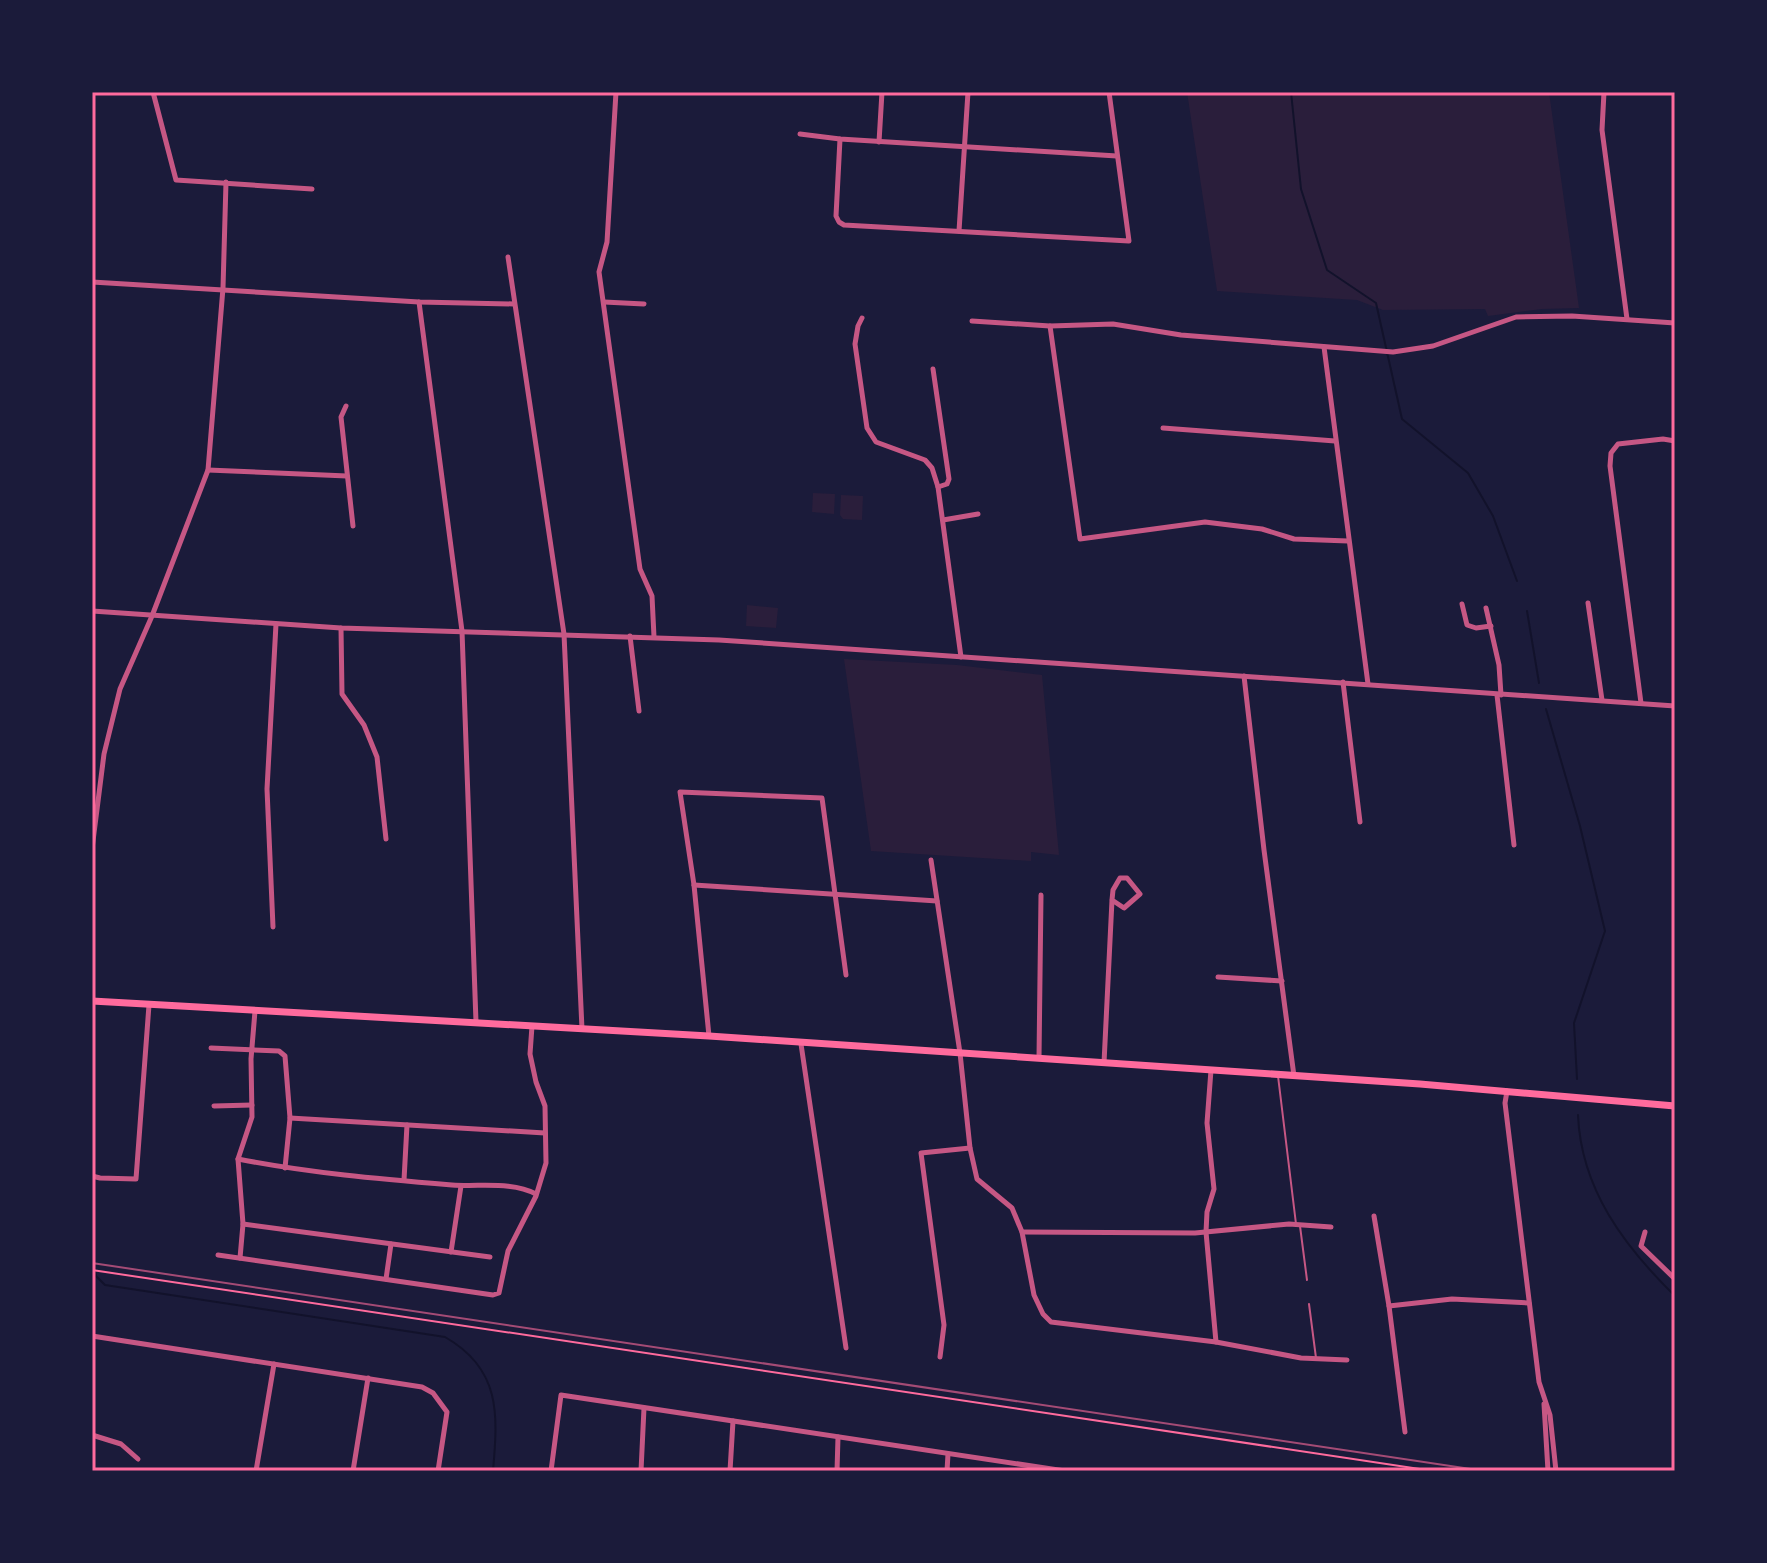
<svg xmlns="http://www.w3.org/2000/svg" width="1767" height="1563" viewBox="0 0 1767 1563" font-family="Rubik,sans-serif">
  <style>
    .green { fill: #2a1e3b }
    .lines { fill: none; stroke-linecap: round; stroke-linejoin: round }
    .stream { stroke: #12122b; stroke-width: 2 }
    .path { stroke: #ff6b9d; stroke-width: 2 }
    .service { stroke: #c65784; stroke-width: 2 }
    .minor { stroke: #c65784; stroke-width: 5 }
    .secondary { stroke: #ff6b9d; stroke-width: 7 }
    .rail { stroke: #a44b75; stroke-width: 2 }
    .neatline { fill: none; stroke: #ff6b9d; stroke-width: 3 }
  </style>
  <rect width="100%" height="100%" fill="#1b1b3a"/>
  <g class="green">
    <path d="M1187,92H1549L1579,308L1542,309L1488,316L1485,309L1383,310L1357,300L1217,291Z"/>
    <path d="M813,493L835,494L834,514L812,512Z"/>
    <path d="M841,495L863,496L862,520L843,519L840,515Z"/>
    <path d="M747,605L778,608L776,628L746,626Z"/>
    <path d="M844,659L957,665L1042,675L1059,855L1031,852V861L871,851Z"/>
  </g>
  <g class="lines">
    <g class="stream">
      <path d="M1291,92L1301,189L1327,270L1376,303L1402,419L1468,473L1493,516L1517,581"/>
      <path d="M1527,611L1539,683"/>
      <path d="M1546,709L1580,826L1605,931L1574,1023L1577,1079"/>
      <path d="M1578,1115C1581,1189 1624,1246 1675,1296"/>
      <path d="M92,1257L96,1276L105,1285L445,1337C501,1369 498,1414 493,1471"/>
    </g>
    <path class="path" d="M92,1270L1433,1471"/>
    <g class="service">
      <path d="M1278,1076L1296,1224"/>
      <path d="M1300,1226L1307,1280"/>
      <path d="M1309,1304L1316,1358"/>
    </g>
    <g class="minor">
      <path d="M153,92L176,180L312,189"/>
      <path d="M616,92L607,242L599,272L640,569L652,596L654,637"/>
      <path d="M1604,92L1602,130L1627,319"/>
      <path d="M800,134L840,139L1117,156"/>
      <path d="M840,139L836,216L839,222L844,225L1129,241L1109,92"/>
      <path d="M879,142L882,92"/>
      <path d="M959,231L968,92"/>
      <path d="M508,257L564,634L582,1029"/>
      <path d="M92,282L419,302L514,304"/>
      <path d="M419,302L462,631L476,1022"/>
      <path d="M604,302L644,304"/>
      <path d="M862,318L858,326L855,344L867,428L876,442L925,460L932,468L938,487L961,657"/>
      <path d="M972,321L1050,326L1113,324L1181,335L1393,352L1433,346L1516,317L1572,316L1675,323"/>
      <path d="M1050,326L1080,539L1205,522L1262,529L1294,539L1348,541"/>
      <path d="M1324,347L1368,684"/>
      <path d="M933,369L949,479L947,484L938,487"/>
      <path d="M346,406L341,417L353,526"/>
      <path d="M1163,428L1335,441"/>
      <path d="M208,470L347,476"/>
      <path d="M943,520L978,514"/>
      <path d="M1588,603L1602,700"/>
      <path d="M1462,604L1467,625L1476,628L1491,626"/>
      <path d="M1486,608L1499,665L1501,695"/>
      <path d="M92,611L341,628L719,640L1675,706"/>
      <path d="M341,628L342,694L364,725L377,757L386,839"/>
      <path d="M630,636L639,711"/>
      <path d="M1244,676L1264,850L1294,1076"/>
      <path d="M1343,682L1360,822"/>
      <path d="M1497,695L1514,845"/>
      <path d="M1641,703L1610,466L1611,453L1618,444L1663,439L1675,441"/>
      <path d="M92,849L104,754L120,689L152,616L208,470L223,288L226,182"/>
      <path d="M931,860L960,1053L970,1148L977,1179L1012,1208L1022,1232L1034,1295L1043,1314L1051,1322L1216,1342L1301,1358L1347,1360"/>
      <path d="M694,885L937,901"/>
      <path d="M273,927L267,789L276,624"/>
      <path d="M1218,977L1282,981"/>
      <path d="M709,1036L694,885L680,792L822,798L846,975"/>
      <path d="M801,1044L846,1348"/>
      <path d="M211,1048L279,1051L285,1056L290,1118L285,1168"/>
      <path d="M1039,1058L1041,895"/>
      <path d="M1104,1063L1112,900L1113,890L1120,878H1127L1140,894L1124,908L1112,900"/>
      <path d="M1211,1070L1207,1123L1214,1189L1207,1212L1206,1232L1216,1342"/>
      <path d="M1507,1091L1505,1103L1539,1382L1550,1415L1556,1471"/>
      <path d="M214,1106L252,1105"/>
      <path d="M290,1118L545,1133"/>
      <path d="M238,1159C309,1173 380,1179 452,1185C480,1187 512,1181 536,1194"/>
      <path d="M92,1176L100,1178L136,1179L149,1005"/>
      <path d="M404,1180L407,1125"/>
      <path d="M1374,1216L1389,1306L1405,1432"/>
      <path d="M243,1224L490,1257"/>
      <path d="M1022,1232L1195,1233L1289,1224L1331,1227"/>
      <path d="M1645,1232L1641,1246L1675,1279"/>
      <path d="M451,1252L461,1186"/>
      <path d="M218,1255L493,1295L499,1293L508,1251L536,1196L546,1163L545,1106L536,1082L530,1054L532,1026"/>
      <path d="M240,1258L243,1224L238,1159L252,1117L251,1059L255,1011"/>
      <path d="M386,1279L391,1244"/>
      <path d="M1389,1306L1452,1299L1529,1303"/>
      <path d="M92,1336L422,1387L433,1393L447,1412L438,1471"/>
      <path d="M940,1357L944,1325L921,1153L970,1148"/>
      <path d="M1544,1404L1548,1471"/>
      <path d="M92,1435L121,1444L138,1459"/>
      <path d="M256,1471L274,1364"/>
      <path d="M353,1471L368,1378"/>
      <path d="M551,1471L561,1395L1065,1471"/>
      <path d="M641,1471L644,1408"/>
      <path d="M730,1471L733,1421"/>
      <path d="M837,1471L838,1437"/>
      <path d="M947,1471L948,1454"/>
    </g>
    <path class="secondary" d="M92,1001L709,1036L1420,1084L1675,1106"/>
    <path class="rail" d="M92,1263L1484,1471"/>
  </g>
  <rect width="1767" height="1563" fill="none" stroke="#1b1b3a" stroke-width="188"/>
  <rect x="94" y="94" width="1579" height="1375" class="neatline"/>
</svg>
